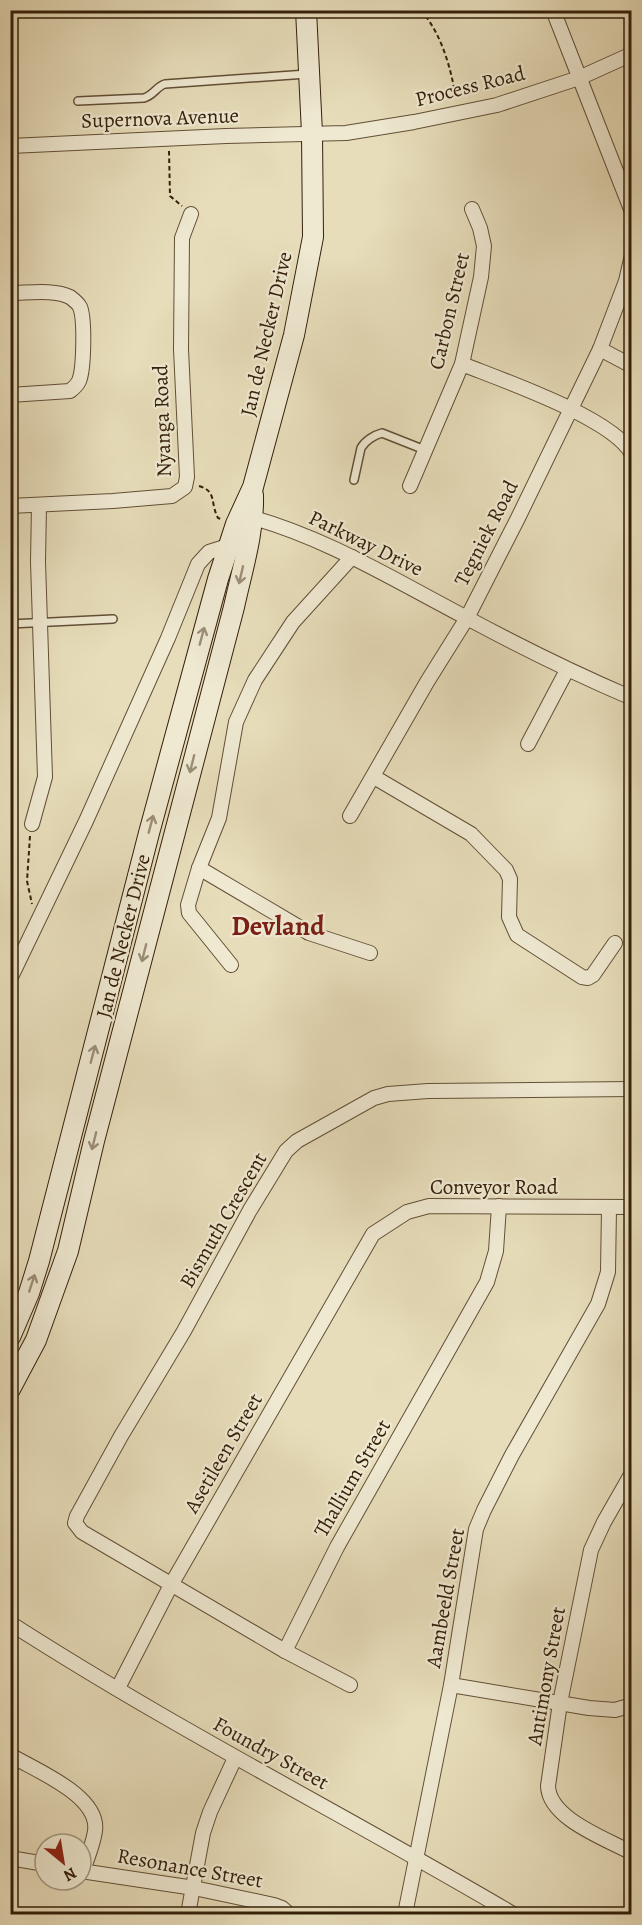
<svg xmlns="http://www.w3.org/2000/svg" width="642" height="1925" viewBox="0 0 642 1925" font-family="Alegreya,serif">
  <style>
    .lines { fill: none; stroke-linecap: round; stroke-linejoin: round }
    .lane-casing { stroke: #624f36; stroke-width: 10 }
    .street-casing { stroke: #624f36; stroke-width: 16 }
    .secondary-casing { stroke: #35200a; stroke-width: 22 }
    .path { stroke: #35200a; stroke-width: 2; stroke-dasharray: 4.5 3; stroke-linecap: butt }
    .lane { stroke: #efe9d2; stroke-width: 7 }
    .street { stroke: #efe9d2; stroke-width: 14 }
    .secondary { stroke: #efe9d2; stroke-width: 20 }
    .oneway { stroke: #9b8f78 }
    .labels { text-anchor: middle; stroke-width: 4.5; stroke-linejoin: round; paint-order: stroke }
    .street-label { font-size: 21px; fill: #35200a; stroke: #efe9d2 }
    .district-label { font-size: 27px; font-weight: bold; fill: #7a1f14; stroke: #efe9d2 }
  </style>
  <rect width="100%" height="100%" fill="#e7ddba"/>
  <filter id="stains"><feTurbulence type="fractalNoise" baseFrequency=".00333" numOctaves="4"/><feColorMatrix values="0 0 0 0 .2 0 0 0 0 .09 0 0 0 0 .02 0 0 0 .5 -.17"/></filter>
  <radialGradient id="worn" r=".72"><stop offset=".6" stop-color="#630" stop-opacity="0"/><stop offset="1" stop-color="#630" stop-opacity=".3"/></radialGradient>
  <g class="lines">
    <defs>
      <g id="lane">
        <path d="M78,101L144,98C154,95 157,86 165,84L307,74"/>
        <path d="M354,480L361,448C365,441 374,435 382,433L425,450"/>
        <path d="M10,624L113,619"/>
      </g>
      <g id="street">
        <path d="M553,10L632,212"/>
        <path d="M10,146L226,136L346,133L414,122L497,105L579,78L632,54"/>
        <path d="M10,293C28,293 54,289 70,297C74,300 78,303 80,307C85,319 84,369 79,381C77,385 74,388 70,391L10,395"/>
        <path d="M600,349L632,366"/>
        <path d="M462,364C502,380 613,418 632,454"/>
        <path d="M410,486L462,364L481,277L484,246L480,228L472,209"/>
        <path d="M10,506L113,501L172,496L185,487L187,477L181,349L182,238L191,214"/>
        <path d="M243,515C324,536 394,580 467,618C521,647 576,674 632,698"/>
        <path d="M528,744L567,670"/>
        <path d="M374,777L471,834L506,870L510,879L509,917L517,935L582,977L588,978L593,975L615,943"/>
        <path d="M350,816L427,682L467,618L518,518L600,349L626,281L632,255"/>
        <path d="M32,824L45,777L38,562L39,505"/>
        <path d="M199,868L309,933L370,953"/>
        <path d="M231,965L189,913L188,905L199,868L219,818L236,722L255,680L293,622L352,557"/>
        <path d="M10,979L86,821L168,638L198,564L209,552L228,546"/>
        <path d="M632,1473L604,1522L591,1550L560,1703L548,1786C549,1819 607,1839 632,1853"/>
        <path d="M10,1623C173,1728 347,1816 513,1914"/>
        <path d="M285,1651L337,1547L487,1282L496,1251L499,1206"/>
        <path d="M350,1685L285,1651L82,1532L75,1523L77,1516L121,1436L184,1331L250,1210L286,1151L297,1141L374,1098L388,1094L428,1091L632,1089"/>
        <path d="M451,1685L589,1708L615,1710L632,1705"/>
        <path d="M118,1688L171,1585L373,1234L407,1212L429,1206L632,1207"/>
        <path d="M10,1755C37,1771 100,1796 95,1831C93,1845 87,1858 83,1871"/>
        <path d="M10,1858L45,1864"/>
        <path d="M81,1871L194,1888L274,1905L282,1908L289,1914"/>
        <path d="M188,1914L203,1833L210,1812L235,1758"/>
        <path d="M405,1914L451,1685L476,1529L484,1510L512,1455L598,1304L608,1272L609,1208"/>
      </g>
      <g id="secondary">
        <path d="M10,1337L29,1293L39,1261L149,833L218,579L236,524L253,487L294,335L313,237L312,133L306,10"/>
        <path d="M10,1389L36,1340L68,1251L94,1141L234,607C242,570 254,533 253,495"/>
      </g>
    </defs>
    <use href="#lane" class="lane-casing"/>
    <use href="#street" class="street-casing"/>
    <use href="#secondary" class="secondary-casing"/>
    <g class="path">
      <path d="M421,10C442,35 451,68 456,99"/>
      <path d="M169,151L170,196L182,206"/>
      <path d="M199,486C217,491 210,503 218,518L221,519"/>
      <path d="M30,836L27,881L32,904"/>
    </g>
    <use href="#lane" class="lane"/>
    <use href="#street" class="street"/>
    <use href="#secondary" class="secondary"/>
  </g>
  <defs><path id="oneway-shaft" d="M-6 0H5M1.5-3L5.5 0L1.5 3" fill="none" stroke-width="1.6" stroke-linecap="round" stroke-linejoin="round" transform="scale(1.5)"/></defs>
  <g class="oneway">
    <use href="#oneway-shaft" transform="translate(241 575) rotate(103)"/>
    <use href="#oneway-shaft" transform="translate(202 636) rotate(-75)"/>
    <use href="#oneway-shaft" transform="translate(192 764) rotate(104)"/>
    <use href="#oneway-shaft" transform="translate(151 824) rotate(-75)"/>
    <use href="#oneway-shaft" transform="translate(144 953) rotate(104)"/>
    <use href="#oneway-shaft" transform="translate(93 1054) rotate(-75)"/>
    <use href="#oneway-shaft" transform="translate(94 1141) rotate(104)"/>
    <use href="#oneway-shaft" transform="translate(32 1283) rotate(-72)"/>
  </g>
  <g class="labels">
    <g class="street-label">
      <text transform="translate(470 86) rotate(-14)" y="7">Process Road</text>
      <text transform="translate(160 118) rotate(-2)" y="7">Supernova Avenue</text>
      <text transform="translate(449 311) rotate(-77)" y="7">Carbon Street</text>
      <text transform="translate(266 334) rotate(-77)" y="7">Jan de Necker Drive</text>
      <text transform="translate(162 421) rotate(-92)" y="7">Nyanga Road</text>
      <text transform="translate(486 533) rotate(-63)" y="7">Tegniek Road</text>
      <text transform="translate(366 543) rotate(26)" y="7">Parkway Drive</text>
      <text transform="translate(123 936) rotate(-76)" y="7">Jan de Necker Drive</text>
      <text x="494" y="1194">Conveyor Road</text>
      <text transform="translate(223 1220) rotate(-60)" y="7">Bismuth Crescent</text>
      <text transform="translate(223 1453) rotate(-60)" y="7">Asetileen Street</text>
      <text transform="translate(352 1478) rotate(-60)" y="7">Thallium Street</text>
      <text transform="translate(445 1598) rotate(-80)" y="7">Aambeeld Street</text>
      <text transform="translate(546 1676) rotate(-80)" y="7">Antimony Street</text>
      <text transform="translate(271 1753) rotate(29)" y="7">Foundry Street</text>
      <text transform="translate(190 1868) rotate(10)" y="7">Resonance Street</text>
    </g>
    <g class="district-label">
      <text x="278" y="935">Devland</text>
    </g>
  </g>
  <rect width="642" height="1925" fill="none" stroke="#e7ddba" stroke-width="36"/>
  <rect x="12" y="12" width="618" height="1901" fill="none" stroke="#35200a" stroke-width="3"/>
  <rect x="18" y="18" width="606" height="1889" fill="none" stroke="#35200a" stroke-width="1.5"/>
  <g transform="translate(63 1862) rotate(150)"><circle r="28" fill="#efe9d2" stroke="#a59982" stroke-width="1.5"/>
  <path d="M0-4.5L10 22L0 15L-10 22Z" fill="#8f2418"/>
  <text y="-9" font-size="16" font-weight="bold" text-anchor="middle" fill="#35200a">N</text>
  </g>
  <rect width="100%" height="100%" filter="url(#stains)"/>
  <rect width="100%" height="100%" fill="url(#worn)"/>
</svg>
